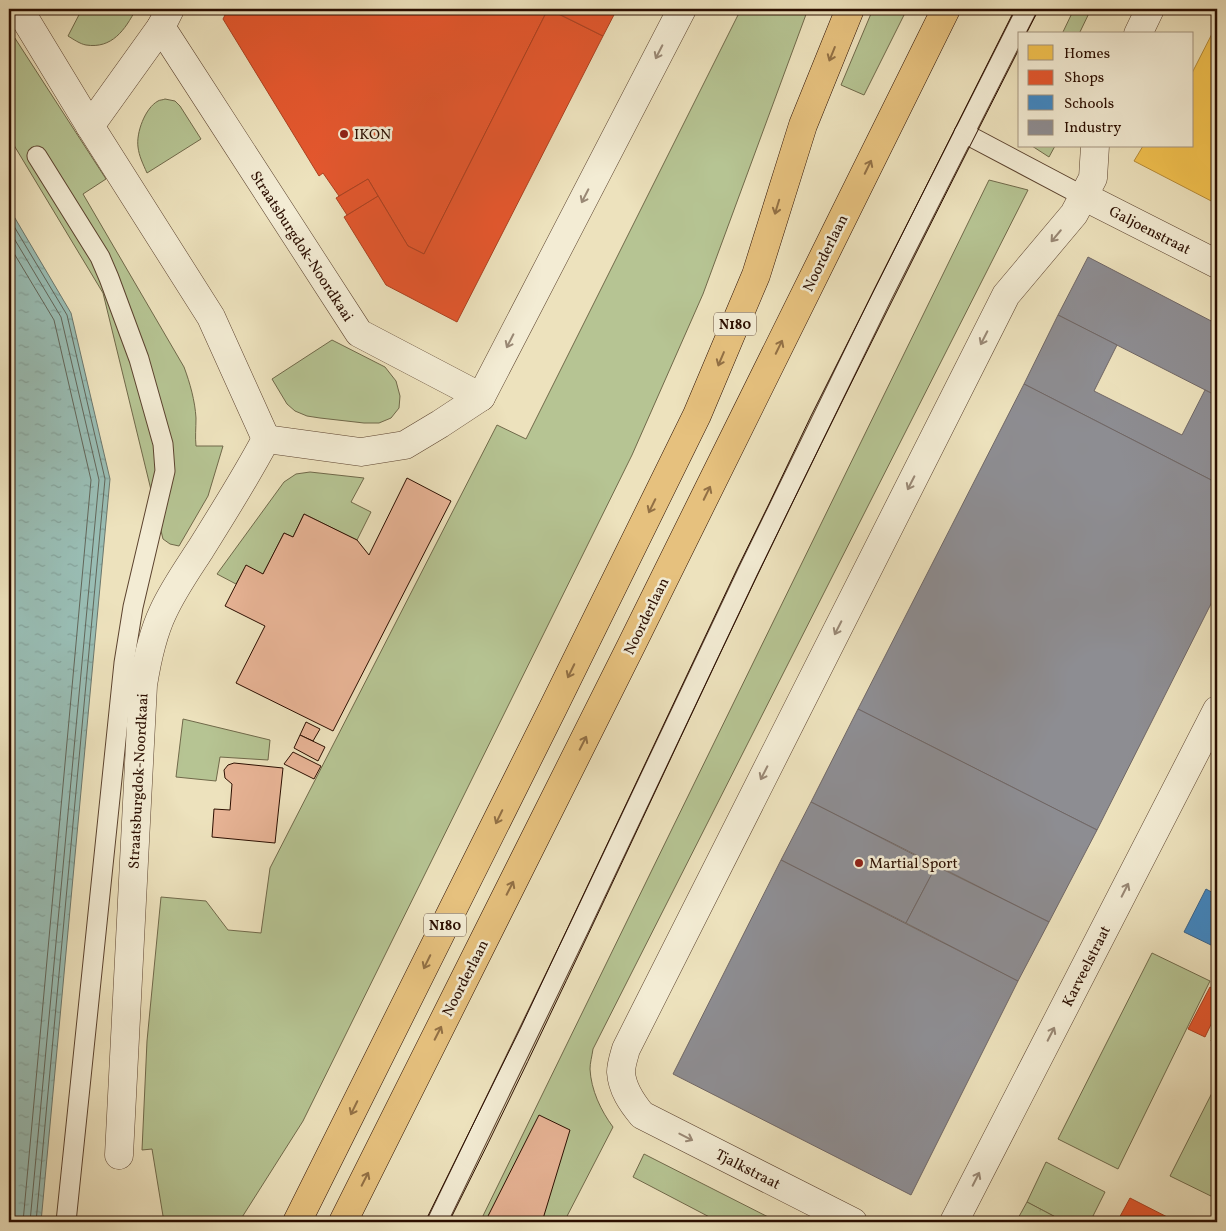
<svg xmlns="http://www.w3.org/2000/svg" width="1226" height="1231" viewBox="0 0 1226 1231" font-family="Vollkorn,serif">
  <style>
    .grass { fill: #b6c493; stroke: #70694a }
    .forest { fill: url(#forest-crowns); stroke: #70694a }
    .water { fill: url(#water-ripples); stroke: #6d776c }
    .homes { fill: #f2c14e; stroke: #b68b37 }
    .shops { fill: #e4572e; stroke: #ac4120 }
    .schools { fill: #3f88c5; stroke: #39638a }
    .industry { fill: #8d8d92; stroke: #706766 }
    .lines { fill: none; stroke-linecap: round; stroke-linejoin: round }
    .shore { stroke: #62665a; stroke-width: 1 }
    .building { fill: #e8b496; stroke: #2b0e00 }
    .service-casing { stroke: #5c432f; stroke-width: 21 }
    .minor-casing { stroke: #5c432f; stroke-width: 29 }
    .primary-casing { stroke: #2b0e00; stroke-width: 29 }
    .service { stroke: #f3ecd4; stroke-width: 19 }
    .minor { stroke: #f3ecd4; stroke-width: 28 }
    .primary { stroke: #e6c17e; stroke-width: 28 }
    .tram { stroke: #2b0e00; stroke-width: 1 }
    .oneway { stroke: #998875 }
    .oneway2 { stroke: #927045 }
    .poi-dot { fill: #8f2418; stroke: #f3ecd4; stroke-width: 2 }
    .labels { text-anchor: middle; stroke-width: 5; stroke-linejoin: round; paint-order: stroke }
    .shield { fill: #f3ecd4; stroke: #675140; stroke-width: 1 }
    .shield-label { font-size: 14px; font-weight: bold; fill: #2b0e00 }
    .poi-label { font-size: 15px; fill: #2b0e00; stroke: #f3ecd4; text-anchor: start }
    .street-label { font-size: 15px; fill: #2b0e00; stroke: #f3ecd4 }
  </style>
  <defs>
    <pattern id="forest-crowns" width="20" height="18" patternUnits="userSpaceOnUse" patternTransform="scale(1.25)"><rect width="20" height="18" fill="#b6c493"/><path d="M2 6a3 3 0 1 1 6 0M12 15a3 3 0 1 1 6 0" fill="none" stroke="#9da77d"/></pattern>
    <pattern id="water-ripples" width="26" height="14" patternUnits="userSpaceOnUse" patternTransform="scale(1.25)"><rect width="26" height="14" fill="#99bdb4"/><path d="M2 4q2-2 4 0t4 0M15 11q2-2 4 0t4 0" fill="none" stroke="#84a199"/></pattern>
  </defs>
  <rect width="100%" height="100%" fill="#ede2bd"/>
  <filter id="stains"><feTurbulence type="fractalNoise" baseFrequency=".004" numOctaves="4"/><feColorMatrix values="0 0 0 0 .2 0 0 0 0 .09 0 0 0 0 .02 0 0 0 .5 -.17"/></filter>
  <radialGradient id="worn" r=".72"><stop offset=".6" stop-color="#630" stop-opacity="0"/><stop offset="1" stop-color="#630" stop-opacity=".3"/></radialGradient>
  <g class="grass">
    <path d="M82,9H136C125,30 112,49 86,45C80,44 73,39 68,36Z"/>
    <path d="M741,9H808L703,294L632,455L303,1121L239,1222H164L152,1149L142,1150L147,1041L161,897L206,901L228,930L261,933L270,868L497,425L526,439Z"/>
    <path d="M873,9H907L864,95L841,85Z"/>
    <path d="M1074,9H1091L1079,34H1062Z"/>
    <path d="M9,29L106,179L83,194L184,367C190,383 195,401 196,418C196,428 195,437 196,446H223L208,496L179,546L170,544L163,539L103,293L9,137Z"/>
    <path d="M165,99L175,101L180,106L201,139L147,173C143,164 139,156 138,147C136,133 145,108 158,101C159,100 163,100 165,99Z"/>
    <path d="M1032,146H1055L1049,157Z"/>
    <path d="M989,180L1028,190L593,1049C592,1056 590,1063 590,1069C591,1090 601,1111 613,1127L564,1222H480Z"/>
    <path d="M332,340L385,367L396,381L400,396L399,408L391,418L379,423H364L320,418L307,416L295,411L287,404L272,379Z"/>
    <path d="M310,472L364,478L351,502L371,512L357,540L304,514L293,537L284,533L263,574L246,566L236,584L217,574L284,482L296,474Z"/>
    <path d="M183,719L270,740L268,760L220,757L216,781L176,777Z"/>
    <path d="M1152,953L1210,981L1118,1169L1058,1139Z"/>
    <path d="M1214,1089L1217,1090V1199L1170,1176Z"/>
    <path d="M644,1154L778,1222H719L633,1177Z"/>
    <path d="M1046,1162L1105,1192L1090,1222H1065L1027,1202Z"/>
  </g>
  <path class="forest" d="M1027,1202L1065,1222H1016Z"/>
  <path class="water" d="M9,208L71,313L110,479L41,1222H9Z"/>
  <path class="homes" d="M1217,24V204L1134,161L1143,146H1192V73Z"/>
  <g class="shops">
    <path d="M228,9H548L424,254L408,246L368,179L339,196L323,173L319,176L223,19Z"/>
    <path d="M548,9L603,36L457,322L386,285L344,217L378,196L408,246L424,254Z"/>
    <path d="M549,9H617L603,36Z"/>
    <path d="M368,179L378,196L347,215L336,198Z"/>
    <path d="M1210,987L1217,991V1012L1205,1037L1188,1029Z"/>
    <path d="M1217,1028V1044L1211,1041Z"/>
    <path d="M1130,1198L1177,1222H1117Z"/>
  </g>
  <path class="schools" d="M1206,889L1217,895V936L1213,946L1184,932Z"/>
  <g class="industry">
    <path d="M1088,257L1217,324V396L1058,315Z"/>
    <path d="M1058,315L1117,345L1094,391L1182,435L1205,390L1217,396V483L1024,384Z"/>
    <path d="M1024,384L1217,483V592L1097,830L858,709Z"/>
    <path d="M858,709L1097,830L1049,922L811,802Z"/>
    <path d="M811,802L936,866L906,923L781,860Z"/>
    <path d="M781,860L1018,981L911,1195L673,1074Z"/>
    <path d="M936,866L1049,922L1018,981L906,923Z"/>
  </g>
  <g class="lines">
    <g class="shore">
      <path d="M9,218L67,315L105,479L36,1222"/>
      <path d="M9,230L61,317L99,480L30,1222"/>
      <path d="M9,245L54,320L91,480L23,1222"/>
    </g>
  </g>
  <g class="building">
    <path d="M407,478L451,501L333,731L236,683L265,626L225,606L246,565L263,574L284,533L293,537L304,514L357,540L369,555Z"/>
    <path d="M306,722L320,729L313,741L300,735Z"/>
    <path d="M300,735L325,747L318,761L294,748Z"/>
    <path d="M293,752L321,766L314,779L284,764Z"/>
    <path d="M234,763L283,768L275,843L212,837L214,809L230,810L232,784L225,778L224,770L228,765Z"/>
    <path d="M539,1115L570,1130L542,1222H485Z"/>
  </g>
  <g class="lines">
    <defs>
      <g id="service">
        <path d="M964,133L1083,196"/>
        <path d="M37,156L100,257L109,278L139,359L163,444L165,471L133,607L124,663L66,1222"/>
        <path d="M437,1222L580,926L748,571L883,294L1027,9"/>
      </g>
      <g id="minor">
        <path d="M19,9L90,126L211,317L266,439"/>
        <path d="M161,27L359,333L481,397"/>
        <path d="M1138,34L1150,9"/>
        <path d="M90,126L161,27L170,9"/>
        <path d="M1083,196L1217,264"/>
        <path d="M266,439L361,452L405,445L440,424L481,397L682,9"/>
        <path d="M119,1155L143,685C147,660 152,635 163,612C173,590 187,570 200,550C223,513 246,477 266,439"/>
        <path d="M853,1222L642,1115C632,1103 622,1089 621,1072C621,1065 624,1056 626,1049L1006,295L1074,214L1093,178L1095,146"/>
        <path d="M954,1222L1217,710"/>
      </g>
      <g id="primary">
        <path d="M297,1222L553,708L697,415L756,275L803,125L850,9"/>
        <path d="M343,1222L631,646L946,9"/>
      </g>
    </defs>
    <use href="#service" class="service-casing"/>
    <use href="#minor" class="minor-casing"/>
    <use href="#primary" class="primary-casing"/>
    <use href="#service" class="service"/>
    <use href="#minor" class="minor"/>
    <use href="#primary" class="primary"/>
    <g class="tram">
      <path d="M1026,34L1039,9"/>
      <path d="M425,1222L521,1027L737,569L768,506L811,416L1015,9"/>
      <path d="M449,1222C556,1009 654,791 757,576C842,399 931,223 1020,47"/>
    </g>
  </g>
  <defs><path id="oneway-shaft" d="M-6 0H5M1.5-3L5.5 0L1.5 3" fill="none" stroke-width="1.6" stroke-linecap="round" stroke-linejoin="round" transform="scale(1.25)"/></defs>
  <g class="oneway">
    <use href="#oneway-shaft" transform="translate(659 52) rotate(117)"/>
    <use href="#oneway-shaft" transform="translate(585 196) rotate(117)"/>
    <use href="#oneway-shaft" transform="translate(1056 236) rotate(130)"/>
    <use href="#oneway-shaft" transform="translate(984 338) rotate(117)"/>
    <use href="#oneway-shaft" transform="translate(510 341) rotate(117)"/>
    <use href="#oneway-shaft" transform="translate(911 483) rotate(117)"/>
    <use href="#oneway-shaft" transform="translate(838 628) rotate(117)"/>
    <use href="#oneway-shaft" transform="translate(764 773) rotate(117)"/>
    <use href="#oneway-shaft" transform="translate(1125 890) rotate(-63)"/>
    <use href="#oneway-shaft" transform="translate(1051 1034) rotate(-63)"/>
    <use href="#oneway-shaft" transform="translate(686 1137) rotate(27)"/>
    <use href="#oneway-shaft" transform="translate(976 1179) rotate(-63)"/>
  </g>
  <g class="oneway2">
    <use href="#oneway-shaft" transform="translate(832 54) rotate(112)"/>
    <use href="#oneway-shaft" transform="translate(868 167) rotate(-64)"/>
    <use href="#oneway-shaft" transform="translate(777 207) rotate(107)"/>
    <use href="#oneway-shaft" transform="translate(779 347) rotate(-64)"/>
    <use href="#oneway-shaft" transform="translate(721 359) rotate(113)"/>
    <use href="#oneway-shaft" transform="translate(707 493) rotate(-64)"/>
    <use href="#oneway-shaft" transform="translate(652 506) rotate(116)"/>
    <use href="#oneway-shaft" transform="translate(571 671) rotate(116)"/>
    <use href="#oneway-shaft" transform="translate(583 743) rotate(-63)"/>
    <use href="#oneway-shaft" transform="translate(499 817) rotate(116)"/>
    <use href="#oneway-shaft" transform="translate(510 888) rotate(-63)"/>
    <use href="#oneway-shaft" transform="translate(427 962) rotate(116)"/>
    <use href="#oneway-shaft" transform="translate(438 1033) rotate(-63)"/>
    <use href="#oneway-shaft" transform="translate(354 1108) rotate(116)"/>
    <use href="#oneway-shaft" transform="translate(365 1179) rotate(-63)"/>
  </g>
  <g class="poi-dot">
    <circle cx="344" cy="134" r="5"/>
    <circle cx="859" cy="863" r="5"/>
  </g>
  <g class="labels">
    <g class="shield">
      <rect x="714" y="312.5" width="42" height="23" rx="4"/>
      <rect x="424" y="913.5" width="42" height="23" rx="4"/>
    </g>
    <g class="shield-label">
      <text x="735" y="329">N180</text>
      <text x="445" y="930">N180</text>
    </g>
    <g class="poi-label">
      <text x="354" y="139">IKON</text>
      <text x="869" y="868">Martial Sport</text>
    </g>
    <g class="street-label">
      <text transform="translate(1150 230) rotate(27)" y="5">Galjoenstraat</text>
      <text transform="translate(302 246) rotate(57)" y="5">Straatsburgdok-Noordkaai</text>
      <text transform="translate(825 253) rotate(-64)" y="5">Noorderlaan</text>
      <text transform="translate(646 616) rotate(-64)" y="5">Noorderlaan</text>
      <text transform="translate(138 781) rotate(-87)" y="5">Straatsburgdok-Noordkaai</text>
      <text transform="translate(1086 966) rotate(-63)" y="5">Karveelstraat</text>
      <text transform="translate(465 978) rotate(-63)" y="5">Noorderlaan</text>
      <text transform="translate(748 1169) rotate(27)" y="5">Tjalkstraat</text>
    </g>
  </g>
  <rect width="1226" height="1231" fill="none" stroke="#ede2bd" stroke-width="30"/>
  <rect x="10" y="10" width="1206" height="1211" fill="none" stroke="#2b0e00" stroke-width="2.5"/>
  <rect x="15" y="15" width="1196" height="1201" fill="none" stroke="#2b0e00"/>
  <rect x="1018" y="32" width="175" height="115" fill="#f3ecd4" stroke="#a3937f"/>
  <rect x="1028" y="45" width="25" height="15" fill="#f2c14e" stroke="#a3937f"/>
  <text x="1064" y="58" font-size="15" fill="#2b0e00">Homes</text>
  <rect x="1028" y="70" width="25" height="15" fill="#e4572e" stroke="#a3937f"/>
  <text x="1064" y="82" font-size="15" fill="#2b0e00">Shops</text>
  <rect x="1028" y="95" width="25" height="15" fill="#3f88c5" stroke="#a3937f"/>
  <text x="1064" y="108" font-size="15" fill="#2b0e00">Schools</text>
  <rect x="1028" y="120" width="25" height="15" fill="#8d8d92" stroke="#a3937f"/>
  <text x="1064" y="132" font-size="15" fill="#2b0e00">Industry</text>
  <rect width="100%" height="100%" filter="url(#stains)"/>
  <rect width="100%" height="100%" fill="url(#worn)"/>
</svg>
